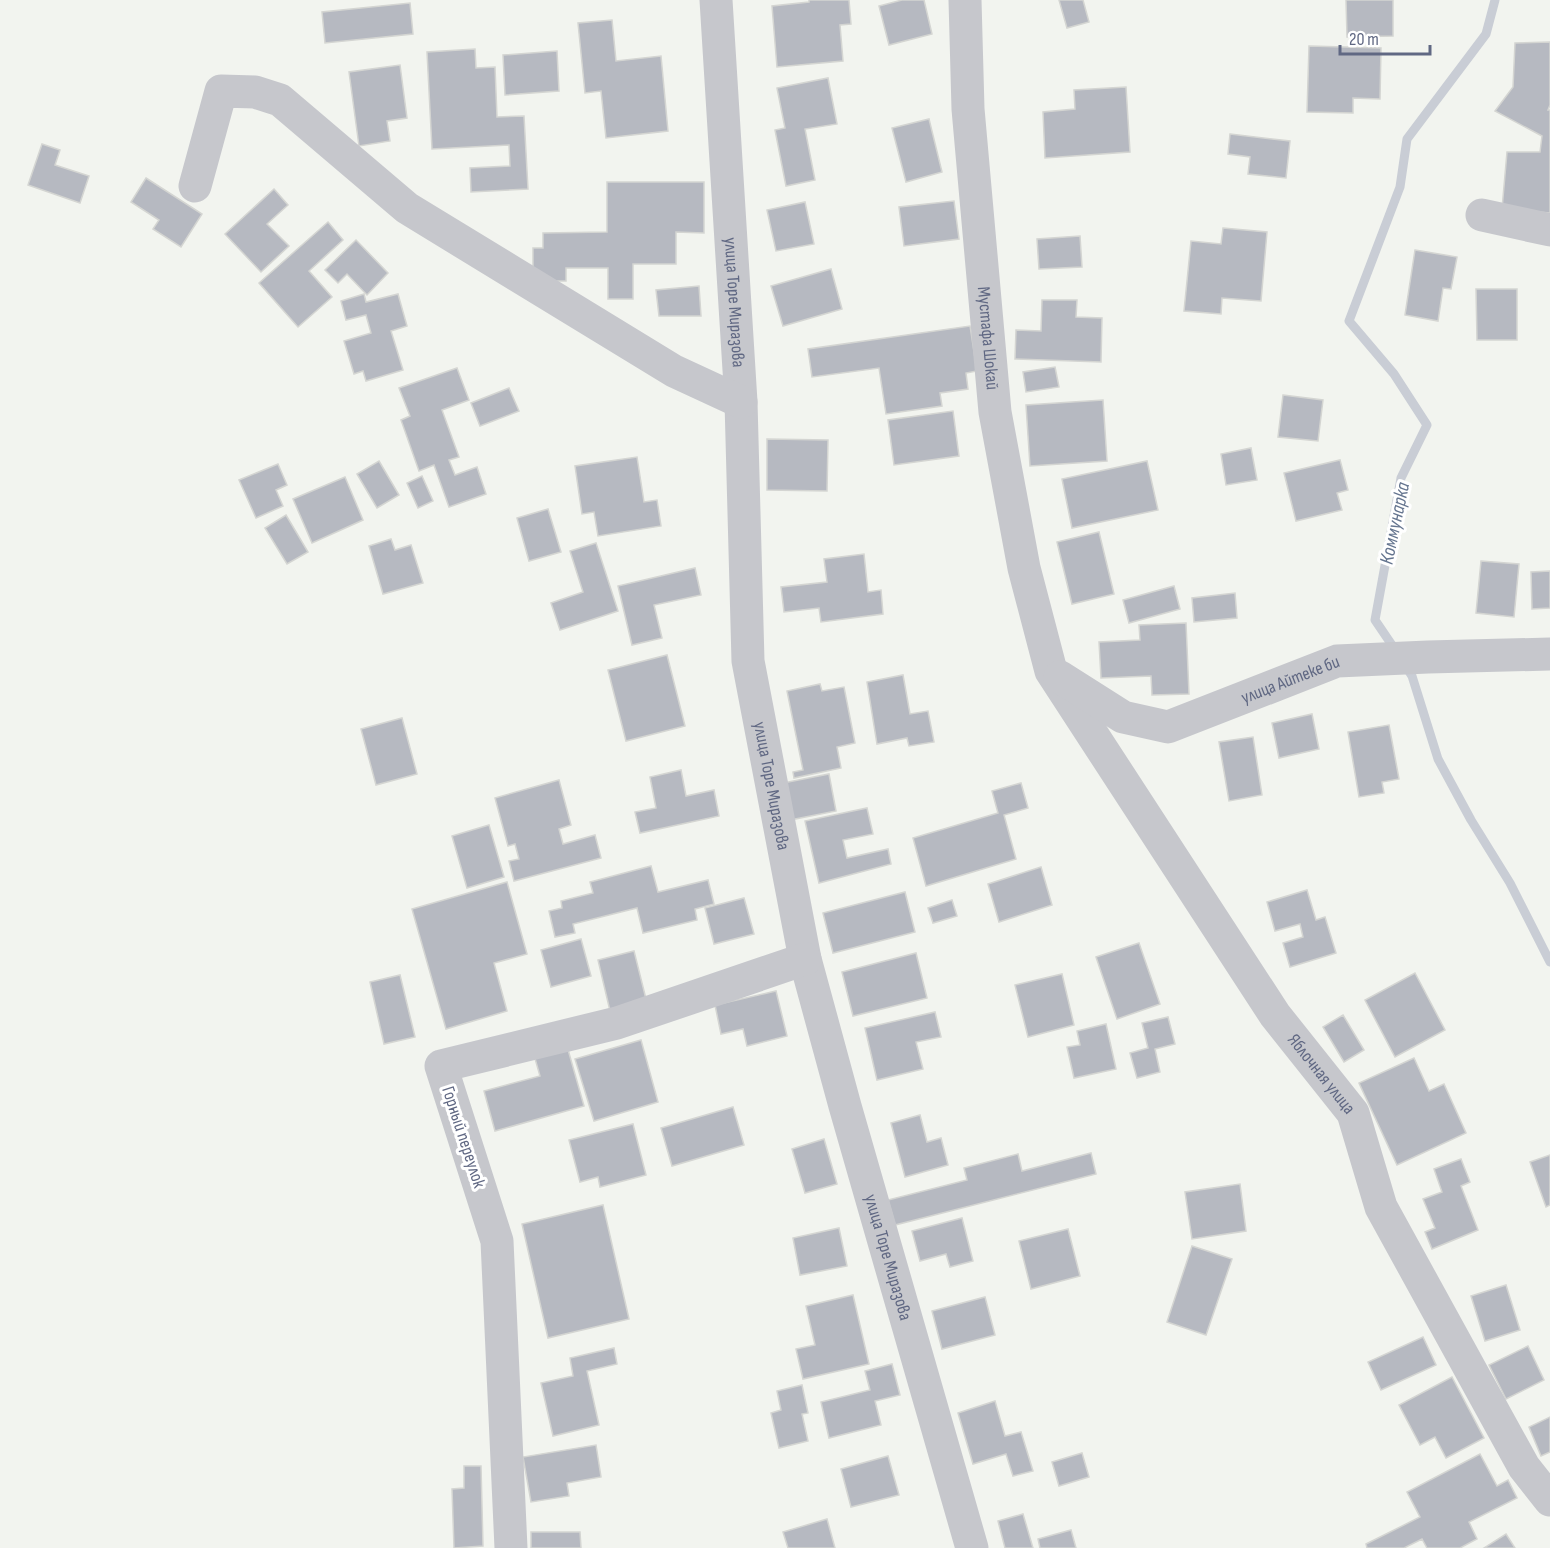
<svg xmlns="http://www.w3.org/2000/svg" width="1550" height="1548" viewBox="0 0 1550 1548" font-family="'Sofia Sans Condensed',sans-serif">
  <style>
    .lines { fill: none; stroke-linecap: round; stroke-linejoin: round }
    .stream { stroke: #c9cdd5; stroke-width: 9 }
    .building { fill: #b6b9c1; stroke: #d4d5d2; stroke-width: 1.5 }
    .minor { stroke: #c6c7cc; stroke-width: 33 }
    .labels { text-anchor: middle; stroke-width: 6; stroke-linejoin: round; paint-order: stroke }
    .street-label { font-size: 18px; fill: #606883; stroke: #fff }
    .water-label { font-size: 20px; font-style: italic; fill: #65758f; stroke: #fff }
  </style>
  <rect width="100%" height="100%" fill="#f2f4ef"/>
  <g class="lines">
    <g class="stream">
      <path d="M1396,651L1375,620L1401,478L1427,425L1394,374L1349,321L1400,187L1407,139L1486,34L1495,0"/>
      <path d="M1405,665L1412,676L1438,759L1471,820L1510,883L1550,962"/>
    </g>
  </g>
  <g class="building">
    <path d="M809,0H849L851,24L840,25L843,61L777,67L772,6L809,2Z"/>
    <path d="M902,0H924L932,34L889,45L879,6Z"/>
    <path d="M1059,0H1083L1089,22L1067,28Z"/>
    <path d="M1346,0H1393V36L1347,37Z"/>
    <path d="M410,3L413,34L325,43L322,12Z"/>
    <path d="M612,20L616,61L661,56L668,131L606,138L601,91L585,93L578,23Z"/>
    <path d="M1550,42V105L1548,110H1550V213L1502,209L1507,152H1540L1542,136L1495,111L1513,87L1515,43Z"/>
    <path d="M1309,46L1381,48L1380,99L1353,98V113L1307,112Z"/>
    <path d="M475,49L476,68L495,67L497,117L524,116L528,189L471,192L470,168L510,166L509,145L432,149L427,52Z"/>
    <path d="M557,51L559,91L505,95L503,55Z"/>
    <path d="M400,65L407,118L387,121L390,141L359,146L349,72Z"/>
    <path d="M828,78L837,124L805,129L815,180L786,186L775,130L785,128L777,88Z"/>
    <path d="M1126,87L1130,152L1045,158L1043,112L1075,109L1074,90Z"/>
    <path d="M929,119L942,172L906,182L892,128Z"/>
    <path d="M1230,134L1290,141L1286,178L1248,174L1250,157L1228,154Z"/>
    <path d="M42,144L60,150L55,165L89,176L80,203L28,185Z"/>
    <path d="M146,178L202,214L181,247L153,229L159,220L131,202Z"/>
    <path d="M607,182H704V233L676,232V264H633V299H608V268H566V281H533V248H543V233L607,232Z"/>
    <path d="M274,189L288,205L267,224L289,246L261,272L225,234Z"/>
    <path d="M954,201L959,239L904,246L899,207Z"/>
    <path d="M805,202L814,244L776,251L767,210Z"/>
    <path d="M328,222L343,240L309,271L332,297L298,327L259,283Z"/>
    <path d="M1223,228L1267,232L1261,301L1222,298L1221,314L1184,311L1191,241L1221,244Z"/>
    <path d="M1080,236L1082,267L1039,269L1037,239Z"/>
    <path d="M356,240L388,273L367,295L347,274L338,283L325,270Z"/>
    <path d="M1415,250L1457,257L1451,289L1443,288L1438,321L1405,315Z"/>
    <path d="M831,269L842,309L783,326L771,286Z"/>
    <path d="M699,286L701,316H659L656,290Z"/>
    <path d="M1476,289H1517V340H1477Z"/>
    <path d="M364,294L366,302L398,294L407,326L391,331L403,370L366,381L363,371L354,374L344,341L371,333L366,315L346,320L341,301Z"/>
    <path d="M1042,300H1077L1076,317L1102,318L1101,362L1015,359L1016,330L1041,331Z"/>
    <path d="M970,326L977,371L966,373L968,389L940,393L942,406L886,414L879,368L812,377L808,349Z"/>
    <path d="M1055,367L1059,387L1026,392L1023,372Z"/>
    <path d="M457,368L469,400L442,410L459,457L449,460L455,475L477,467L486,494L449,507L434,465L419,471L401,420L410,416L399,388Z"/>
    <path d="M509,388L519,411L480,426L471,403Z"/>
    <path d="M1283,395L1323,400L1318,441L1278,437Z"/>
    <path d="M1103,400L1107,461L1030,466L1026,405Z"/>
    <path d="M953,411L959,456L894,465L888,420Z"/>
    <path d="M767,439L828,440L827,491L767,490Z"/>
    <path d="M1251,448L1257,480L1226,485L1221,454Z"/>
    <path d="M637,457L644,502L657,500L661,526L598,536L594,512L582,514L575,466Z"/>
    <path d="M1340,460L1348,490L1337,493L1342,510L1296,521L1284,473Z"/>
    <path d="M379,461L399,495L377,508L357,474Z"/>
    <path d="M1147,461L1158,510L1072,528L1062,479Z"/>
    <path d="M278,464L287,485L276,490L283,506L256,518L239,480Z"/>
    <path d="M422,476L433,501L418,508L407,483Z"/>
    <path d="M345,477L363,520L312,543L293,499Z"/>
    <path d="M548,509L561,552L529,561L517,518Z"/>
    <path d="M286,515L308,552L287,564L265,528Z"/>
    <path d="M1099,532L1114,594L1072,604L1057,542Z"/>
    <path d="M391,539L395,550L411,545L423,583L383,594L369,546Z"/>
    <path d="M596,543L618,611L560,630L551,603L583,592L570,551Z"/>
    <path d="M864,554L868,592L881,590L883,614L821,622L819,608L784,612L781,587L827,582L824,559Z"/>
    <path d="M1481,561L1519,564L1514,617L1476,613Z"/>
    <path d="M695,568L701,595L654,605L662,638L632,645L618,586Z"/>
    <path d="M1550,571V608L1532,609L1531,572Z"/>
    <path d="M1174,586L1180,609L1129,623L1123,600Z"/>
    <path d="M1235,593L1237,618L1194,622L1192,598Z"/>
    <path d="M1186,623L1189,694L1152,695L1151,676L1101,678L1099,642L1140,640L1139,625Z"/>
    <path d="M667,655L685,726L626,741L608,670Z"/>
    <path d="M903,675L910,714L928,711L934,742L909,746L907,738L877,744L867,682Z"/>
    <path d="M820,684L822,691L844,687L855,743L837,747L841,768L794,778L793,772L803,770L787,691Z"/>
    <path d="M1312,714L1319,749L1279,758L1272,723Z"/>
    <path d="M402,718L417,774L376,785L361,729Z"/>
    <path d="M1389,725L1399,779L1382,782L1384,793L1359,797L1348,732Z"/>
    <path d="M1253,737L1262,795L1229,801L1219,742Z"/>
    <path d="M681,770L686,796L714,790L719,816L640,833L635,812L656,808L650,777Z"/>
    <path d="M829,774L836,811L790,820L783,783Z"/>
    <path d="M559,780L571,825L559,829L563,844L595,835L601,858L514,881L509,861L519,859L515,844L508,846L495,798Z"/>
    <path d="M1021,783L1028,808L1004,815L1016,859L926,886L913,838L998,813L992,791Z"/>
    <path d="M867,808L873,834L843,840L847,858L888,849L891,864L819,883L805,821Z"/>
    <path d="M489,825L504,877L467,888L452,836Z"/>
    <path d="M651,866L658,892L708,880L714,904L695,909L697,920L643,933L637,908L573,924L575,933L555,937L549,911L562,908L561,901L593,893L590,882Z"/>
    <path d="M1041,867L1052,905L999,922L988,884Z"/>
    <path d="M507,882L527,954L494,963L507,1011L446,1029L412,909Z"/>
    <path d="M1307,890L1316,920L1325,917L1336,953L1290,967L1283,943L1303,937L1300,924L1275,931L1267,902Z"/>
    <path d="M905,892L915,932L833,953L823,913Z"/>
    <path d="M744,898L754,934L714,944L705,908Z"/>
    <path d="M952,900L957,916L933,923L928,908Z"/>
    <path d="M581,939L591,976L551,987L541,950Z"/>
    <path d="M1139,943L1160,1004L1117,1019L1096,957Z"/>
    <path d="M634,951L648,1007L611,1015L598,960Z"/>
    <path d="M916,953L927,998L853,1016L842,972Z"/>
    <path d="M1415,973L1445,1030L1395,1057L1365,1000Z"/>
    <path d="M1062,974L1074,1025L1028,1037L1015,985Z"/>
    <path d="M400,975L415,1037L384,1044L370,982Z"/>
    <path d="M776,991L787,1036L747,1046L743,1029L721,1034L715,1005Z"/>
    <path d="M935,1012L941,1037L916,1042L923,1069L877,1080L865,1028Z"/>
    <path d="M1343,1015L1364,1050L1344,1062L1323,1027Z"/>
    <path d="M1168,1017L1175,1044L1155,1049L1160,1072L1137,1078L1130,1053L1148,1048L1142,1023Z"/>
    <path d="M1106,1024L1116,1069L1074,1078L1067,1047L1080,1045L1077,1031Z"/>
    <path d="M641,1040L658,1102L594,1121L575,1059Z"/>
    <path d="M567,1046L584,1106L495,1131L484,1091L540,1076L534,1055Z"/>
    <path d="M1414,1058L1429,1091L1444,1084L1466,1133L1397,1165L1359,1083Z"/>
    <path d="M733,1107L744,1145L672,1166L661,1128Z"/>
    <path d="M920,1115L927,1142L941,1138L948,1165L905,1177L891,1123Z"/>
    <path d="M633,1124L646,1175L600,1187L598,1177L580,1182L569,1140Z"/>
    <path d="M824,1139L837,1184L805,1193L792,1149Z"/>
    <path d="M1091,1153L1096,1174L895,1225L888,1200L967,1180L964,1168L1018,1154L1022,1171Z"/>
    <path d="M1550,1155V1205L1546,1207L1530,1162Z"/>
    <path d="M1461,1159L1470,1182L1461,1186L1478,1230L1432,1249L1425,1232L1435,1228L1423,1199L1442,1192L1434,1169Z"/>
    <path d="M1240,1184L1246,1231L1192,1239L1185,1192Z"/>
    <path d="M603,1205L629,1319L548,1338L522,1224Z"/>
    <path d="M962,1218L973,1261L950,1267L946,1254L920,1261L912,1231Z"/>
    <path d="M839,1228L847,1266L800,1275L793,1238Z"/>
    <path d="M1068,1229L1080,1276L1031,1289L1019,1241Z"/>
    <path d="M1192,1246L1232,1259L1206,1335L1167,1322Z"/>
    <path d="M1506,1285L1520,1330L1485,1341L1471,1296Z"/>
    <path d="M853,1295L869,1364L803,1379L796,1349L815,1345L806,1306Z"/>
    <path d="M985,1297L995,1335L942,1349L932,1311Z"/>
    <path d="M1423,1337L1436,1365L1381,1390L1368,1362Z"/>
    <path d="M1528,1346L1544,1380L1506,1399L1489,1365Z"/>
    <path d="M614,1348L617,1364L587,1371L599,1425L553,1436L541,1383L573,1376L570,1358Z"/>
    <path d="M892,1364L900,1395L875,1401L881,1425L829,1438L821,1402L870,1390L865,1371Z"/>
    <path d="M1452,1377L1484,1438L1446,1458L1435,1437L1420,1445L1399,1405Z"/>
    <path d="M802,1385L808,1413L802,1414L808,1441L779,1448L771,1413L781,1410L777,1391Z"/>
    <path d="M995,1401L1005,1436L1021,1432L1033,1471L1013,1476L1006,1454L973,1464L958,1413Z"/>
    <path d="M1550,1417V1452L1541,1456L1529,1427Z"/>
    <path d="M596,1445L601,1477L567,1483L569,1496L531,1502L523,1457Z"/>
    <path d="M1082,1453L1089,1477L1059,1486L1052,1462Z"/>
    <path d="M1480,1454L1497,1486L1508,1480L1517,1498L1469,1522L1477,1539L1460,1548H1427L1422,1539L1404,1548H1367L1366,1544L1420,1517L1407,1492Z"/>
    <path d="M888,1456L899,1495L851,1507L841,1469Z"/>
    <path d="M464,1466H481L483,1546L454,1548L452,1489L464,1488Z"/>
    <path d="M1023,1514L1033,1548H1005L998,1521Z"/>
    <path d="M827,1519L835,1548H788L783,1532Z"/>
    <path d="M1071,1530L1076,1548H1040L1038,1539Z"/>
    <path d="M531,1532H580L581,1548H531Z"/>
    <path d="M1506,1534L1515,1548H1484Z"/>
  </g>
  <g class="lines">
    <g class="minor">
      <path id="s1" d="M716,0L741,402L748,661L805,959L845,1106L972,1548"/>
      <path id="s2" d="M965,0L968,109L995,412L1024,568L1051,671L1275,1015L1353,1113L1381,1207L1524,1467L1550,1500"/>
      <path d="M195,186L221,91L255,92L280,100L407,208L674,371L741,402"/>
      <path d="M1482,215L1550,230"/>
      <path id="s3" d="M1060,677L1123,717L1168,727L1337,661L1428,657L1550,654"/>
      <path d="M511,1548L497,1241L441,1066L617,1023L805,959"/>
    </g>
  </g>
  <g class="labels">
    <g class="street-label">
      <text dy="6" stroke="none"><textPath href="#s1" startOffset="303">улица Торе Миразова</textPath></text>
      <text dy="6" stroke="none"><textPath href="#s2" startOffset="339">Мустафа Шокай</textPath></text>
      <text dy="6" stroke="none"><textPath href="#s3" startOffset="252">улица Айтеке би</textPath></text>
      <text dy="6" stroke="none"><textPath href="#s1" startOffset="789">улица Торе Миразова</textPath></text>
      <text dy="6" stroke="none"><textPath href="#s2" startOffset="1164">Яблочная улица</textPath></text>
      <text transform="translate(464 1137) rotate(72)" y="6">Горный переулок</text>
      <text dy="6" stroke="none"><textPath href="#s1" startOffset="1275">улица Торе Миразова</textPath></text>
    </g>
    <g class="water-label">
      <text transform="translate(1394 523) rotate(-78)" y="7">Коммунарка</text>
    </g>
  </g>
  <path d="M1340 45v9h90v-9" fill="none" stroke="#606883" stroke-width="3"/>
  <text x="1349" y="45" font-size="18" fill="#606883" stroke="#ffffff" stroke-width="4.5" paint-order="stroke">20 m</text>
</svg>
